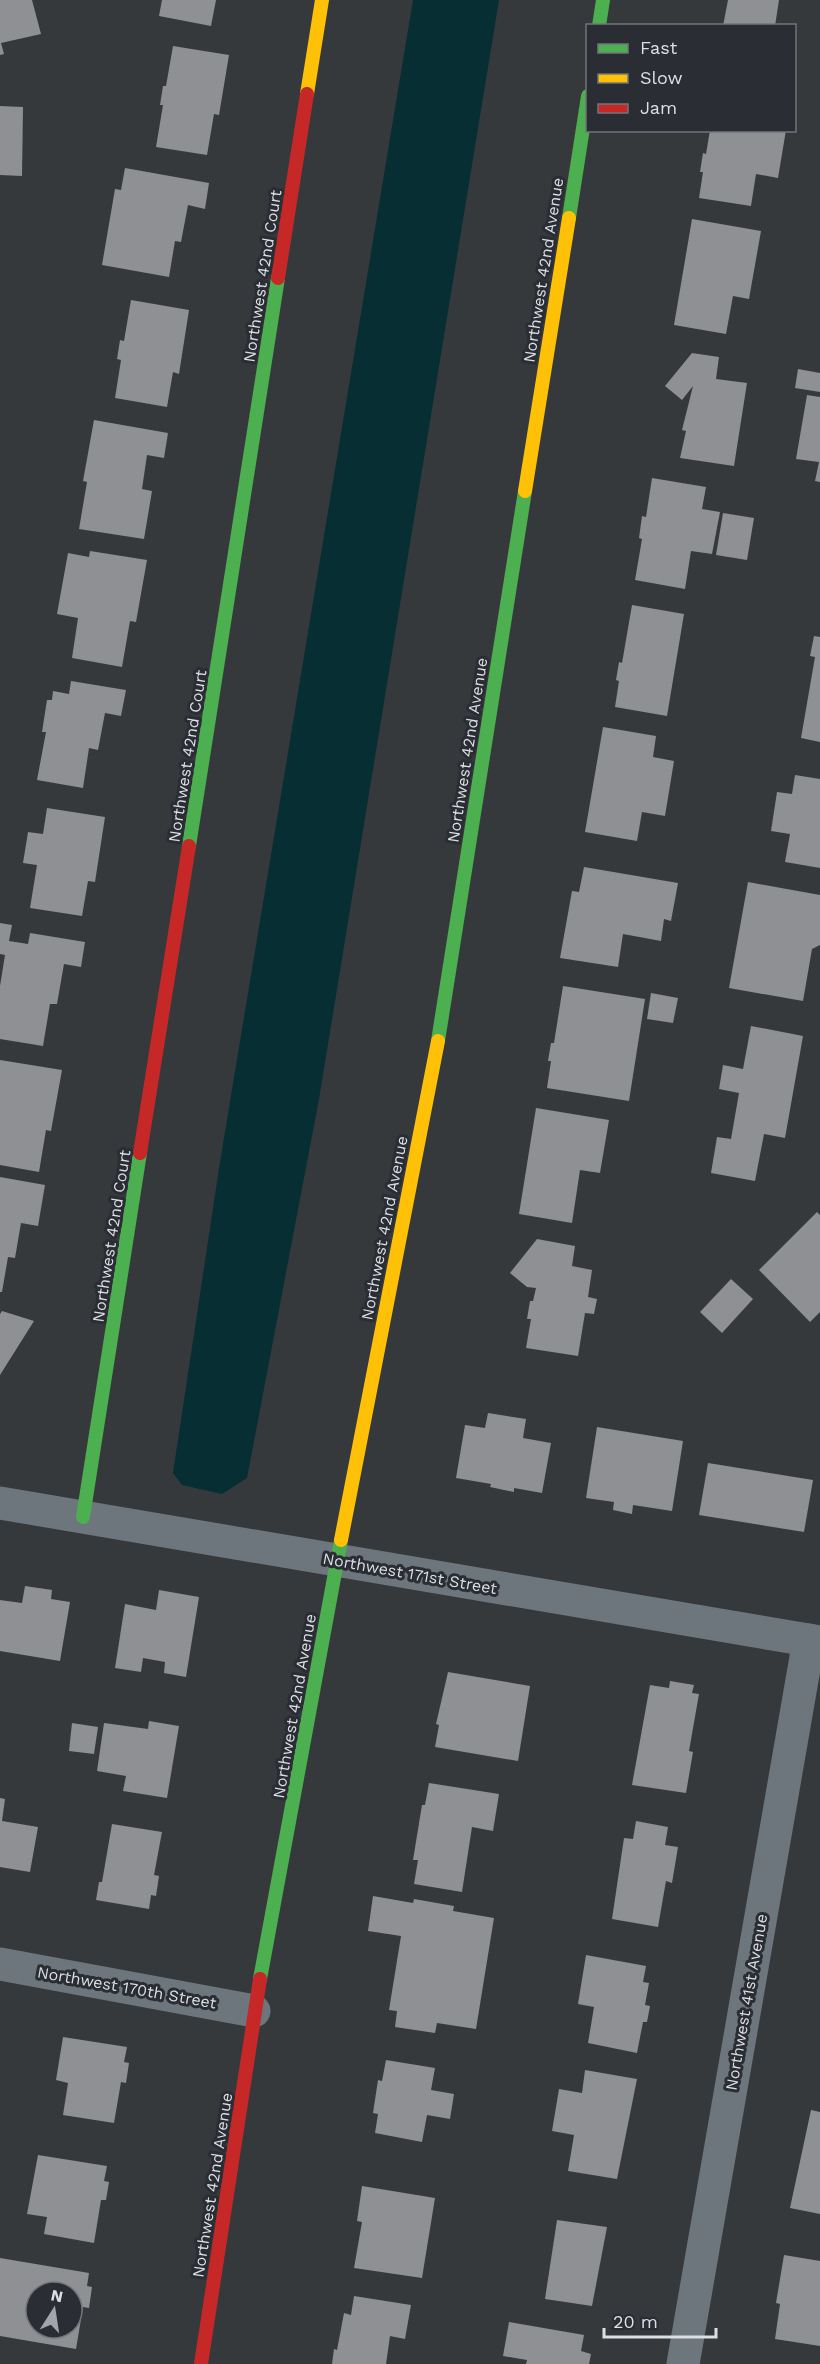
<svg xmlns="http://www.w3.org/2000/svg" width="820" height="2364" viewBox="0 0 820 2364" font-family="'Work Sans',sans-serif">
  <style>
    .water { fill: #062e33 }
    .building { fill: #8e9093; fill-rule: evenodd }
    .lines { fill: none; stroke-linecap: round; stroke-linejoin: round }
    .street { stroke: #6c767c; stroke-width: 33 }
    .fast { stroke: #4caf50; stroke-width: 14 }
    .slow { stroke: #ffc107; stroke-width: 14 }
    .jam { stroke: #c62828; stroke-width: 14 }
    .labels { text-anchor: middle; stroke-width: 6; stroke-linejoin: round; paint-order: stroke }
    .street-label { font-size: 16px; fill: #dcdfe3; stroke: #2a2e34 }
  </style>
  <rect width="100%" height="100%" fill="#36393c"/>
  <path class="water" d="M413,0H499L319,1099L247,1478L222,1494L182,1485L173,1473L220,1162Z"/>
  <g class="building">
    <path d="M0,0H32L41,34L1,43L4,54L0,55Z"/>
    <path d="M162,0H216L211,26L159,16Z"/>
    <path d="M728,0H779L775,26H723Z"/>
    <path d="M173,46L229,55L219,115L214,114L207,155L156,147L163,105H160L163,86H166Z"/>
    <path d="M0,106L23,107L22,176L0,175Z"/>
    <path d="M710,130H786L778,178L756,174L751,206L699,198L703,172H700L703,153L706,154Z"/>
    <path d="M125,168L209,183L205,209L188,205L181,242L175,241L169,277L102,265L115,189L121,190Z"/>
    <path d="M692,219L761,231L749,299L733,296L726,334L674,325Z"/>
    <path d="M131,300L189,310L179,374L173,372L167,407L115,398L121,360L117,359L120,340L124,341Z"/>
    <path d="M692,353L719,357L716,379L747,383L734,466L680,458L686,431L682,430L693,386L682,400L665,386Z"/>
    <path d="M798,369L820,373V392L795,388Z"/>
    <path d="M807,395L820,397V482L815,481L819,462L796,459Z"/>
    <path d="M94,420L168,433L164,458L147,455L142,489L152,491L144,539L79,529L87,482L83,481Z"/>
    <path d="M652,478L706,487L702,509L720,512L712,554L691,551L685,589L635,580L642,539L639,538L642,516L646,517Z"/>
    <path d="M723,513L754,518L747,560L716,555Z"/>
    <path d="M90,551L147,560L136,622L130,621L122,667L72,658L78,618L57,614L68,553L89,557Z"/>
    <path d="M632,605L684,614L667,716L615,707L619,681L616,680L619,662L622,663Z"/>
    <path d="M814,636L820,637V742L801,738L815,657L810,656Z"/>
    <path d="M71,681L126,690L121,716L105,713L98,750L89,748L83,788L37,780L46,732H42L47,700H52L53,691L69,694Z"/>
    <path d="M603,727L656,736L653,757L674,761L665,816L642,812L637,841L585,832Z"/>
    <path d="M795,775L820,779V868L785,862L790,834L771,831L777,792L792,794Z"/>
    <path d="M47,808L105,817L95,882L88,881L82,916L30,908L37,865L23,863L28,832L43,834Z"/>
    <path d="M584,867L678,883L671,921L664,919L661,941L623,934L618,967L560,958L572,891L579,892Z"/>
    <path d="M748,882L820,895V945L812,949L803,1001L729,988Z"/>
    <path d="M0,923L12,925L9,941L28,944L30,933L85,942L81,967L64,964L57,1004H50L43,1046L0,1039V986L5,955L0,954Z"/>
    <path d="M563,986L645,999L629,1101L547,1088L551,1061H548L551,1043H554Z"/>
    <path d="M651,993L678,998L673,1023L647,1019Z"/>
    <path d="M751,1026L803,1036L785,1138L764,1134L755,1181L711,1173L717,1137L731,1139L739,1093L719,1089L723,1065L743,1069Z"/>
    <path d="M0,1060L62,1070L51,1131L46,1130L39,1172L0,1165Z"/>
    <path d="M536,1108L609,1120L600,1173L580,1170L572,1223L519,1214Z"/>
    <path d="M0,1177L45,1185L38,1226L21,1223L15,1258L8,1257L2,1292H0Z"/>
    <path d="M817,1212L820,1215V1312L810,1322L759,1270Z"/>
    <path d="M537,1239L575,1246L572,1266L592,1270L588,1297L597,1299L594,1314L585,1313L578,1356L526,1348L531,1319H527L530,1301H533L536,1288L527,1287L510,1273Z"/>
    <path d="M731,1279L753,1299L722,1333L700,1312Z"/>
    <path d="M2,1311L34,1321L0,1375V1314Z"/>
    <path d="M488,1413L526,1419L523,1438L551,1443L542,1493L514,1488V1492L490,1487L491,1484L456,1478L465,1425L485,1428Z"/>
    <path d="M597,1427L683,1441L672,1511L633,1505L632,1514L613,1510L614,1502L586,1498Z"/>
    <path d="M708,1463L813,1480L804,1532L699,1515Z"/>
    <path d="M25,1586L52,1590L51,1599L70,1602L60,1661L0,1651V1600L22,1603Z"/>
    <path d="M159,1590L199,1597L186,1677L164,1673L165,1662L143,1658L141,1672L115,1668L125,1604L156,1610Z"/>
    <path d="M448,1672L530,1686L518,1761L435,1747L439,1725L436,1724Z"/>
    <path d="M670,1681L694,1685L692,1693L699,1694L689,1751L693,1752L686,1793L632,1785L650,1685L669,1688Z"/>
    <path d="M149,1721L179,1726L167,1798L123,1791L126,1776L97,1771L104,1723L148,1729Z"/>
    <path d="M72,1723L98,1727L94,1754L69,1751Z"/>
    <path d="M429,1783L499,1794L493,1831L472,1827L462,1892L414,1884L418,1860H413L422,1805H425Z"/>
    <path d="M0,1798L5,1799L2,1821L38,1827L30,1872L0,1867Z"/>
    <path d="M636,1821L668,1827L665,1845L678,1847L672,1883L666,1881L658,1927L612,1919L624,1838L633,1839Z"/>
    <path d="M112,1824L162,1832L154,1875L159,1876L156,1896L151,1895L149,1909L96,1900L99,1882H102Z"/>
    <path d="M373,1896L413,1903L414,1899L454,1906L453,1911L494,1918L476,2029L437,2023L435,2033L395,2027L397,2011L389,2010L401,1936L368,1931Z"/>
    <path d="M586,1955L646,1966L643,1982L649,1983L645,2005L650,2006L647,2022H643L637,2053L588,2043L594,2007L578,2004Z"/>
    <path d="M63,2037L127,2047L124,2062L129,2063L126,2083L121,2082L114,2123L63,2115L68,2083L56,2080Z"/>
    <path d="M386,2060L435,2068L431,2090L454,2094L450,2119L427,2115L422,2142L375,2133L378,2114L373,2113L378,2080L382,2081Z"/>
    <path d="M585,2070L637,2079L617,2179L568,2171L574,2135L552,2131L559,2089L582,2093Z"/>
    <path d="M811,2110L820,2112V2214L790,2208Z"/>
    <path d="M38,2155L107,2166L104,2181L109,2182L106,2200H101L94,2243L44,2234L47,2217L27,2214Z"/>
    <path d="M362,2186L435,2198L422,2278L354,2268L362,2222L357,2221Z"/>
    <path d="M557,2220L607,2227L592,2306L545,2299Z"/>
    <path d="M784,2255L820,2261V2346L775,2339L780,2304L776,2303Z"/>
    <path d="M0,2258L89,2273L87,2286L92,2287L89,2308L83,2307L76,2349L0,2336ZM36,2292H72V2328H36Z"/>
    <path d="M354,2296L411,2305L405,2339L390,2336L386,2364H332L334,2349L337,2350L344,2313L351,2315Z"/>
    <path d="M509,2322L584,2335L581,2351L591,2354L589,2364H526L527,2360L503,2356Z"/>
  </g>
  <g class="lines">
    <g class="street">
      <path d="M0,1503L820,1642"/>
      <path d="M0,1964L254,2011"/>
      <path d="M683,2364L809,1640"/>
    </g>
    <g class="fast">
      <path d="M599,26L603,0"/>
      <path d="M569,218L588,96"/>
      <path d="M189,846L278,278"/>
      <path d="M438,1041L525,491"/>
      <path d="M83,1517L140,1153"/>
      <path d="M260,1979L341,1540"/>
    </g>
    <g class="slow">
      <path d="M307,94L322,0"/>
      <path d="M525,491L569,218"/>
      <path d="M341,1540L438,1041"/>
    </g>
    <g class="jam">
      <path d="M278,278L307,94"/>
      <path d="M140,1153L189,846"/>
      <path d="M201,2364L260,1979"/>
    </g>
  </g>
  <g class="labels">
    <g class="street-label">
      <text transform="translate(543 270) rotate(-81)" y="6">Northwest 42nd Avenue</text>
      <text transform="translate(262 276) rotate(-81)" y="6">Northwest 42nd Court</text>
      <text transform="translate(467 750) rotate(-81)" y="6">Northwest 42nd Avenue</text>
      <text transform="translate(187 756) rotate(-81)" y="6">Northwest 42nd Court</text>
      <text transform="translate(384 1228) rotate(-79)" y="6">Northwest 42nd Avenue</text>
      <text transform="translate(111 1236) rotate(-81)" y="6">Northwest 42nd Court</text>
      <text transform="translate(410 1573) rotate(10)" y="6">Northwest 171st Street</text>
      <text transform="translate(294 1706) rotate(-80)" y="6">Northwest 42nd Avenue</text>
      <text transform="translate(127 1987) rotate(10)" y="6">Northwest 170th Street</text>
      <text transform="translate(746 2002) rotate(-80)" y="6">Northwest 41st Avenue</text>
      <text transform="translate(212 2185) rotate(-81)" y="6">Northwest 42nd Avenue</text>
    </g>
  </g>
  <rect x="586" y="24" width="210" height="108" fill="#2a2e34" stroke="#71757a" stroke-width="1.5"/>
  <rect x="598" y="44" width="30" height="9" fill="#4caf50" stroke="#71757a" stroke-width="1.5"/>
  <text x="640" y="54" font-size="18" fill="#dcdfe3">Fast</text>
  <rect x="598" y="74" width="30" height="9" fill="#ffc107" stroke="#71757a" stroke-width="1.5"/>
  <text x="640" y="84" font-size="18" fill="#dcdfe3">Slow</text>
  <rect x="598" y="104" width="30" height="9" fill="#c62828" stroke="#71757a" stroke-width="1.5"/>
  <text x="640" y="114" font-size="18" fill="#dcdfe3">Jam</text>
  <g transform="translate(54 2310) rotate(12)"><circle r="28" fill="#2a2e34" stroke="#71757a" stroke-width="1.5"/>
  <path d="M0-4.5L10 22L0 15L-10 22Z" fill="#a2a5a9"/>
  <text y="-9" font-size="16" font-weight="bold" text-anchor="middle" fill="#dcdfe3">N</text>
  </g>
  <path d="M604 2328v9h112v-9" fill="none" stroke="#dcdfe3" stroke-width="3"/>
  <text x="613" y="2328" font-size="18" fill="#dcdfe3" stroke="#2a2e34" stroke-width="4.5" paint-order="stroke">20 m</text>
</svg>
